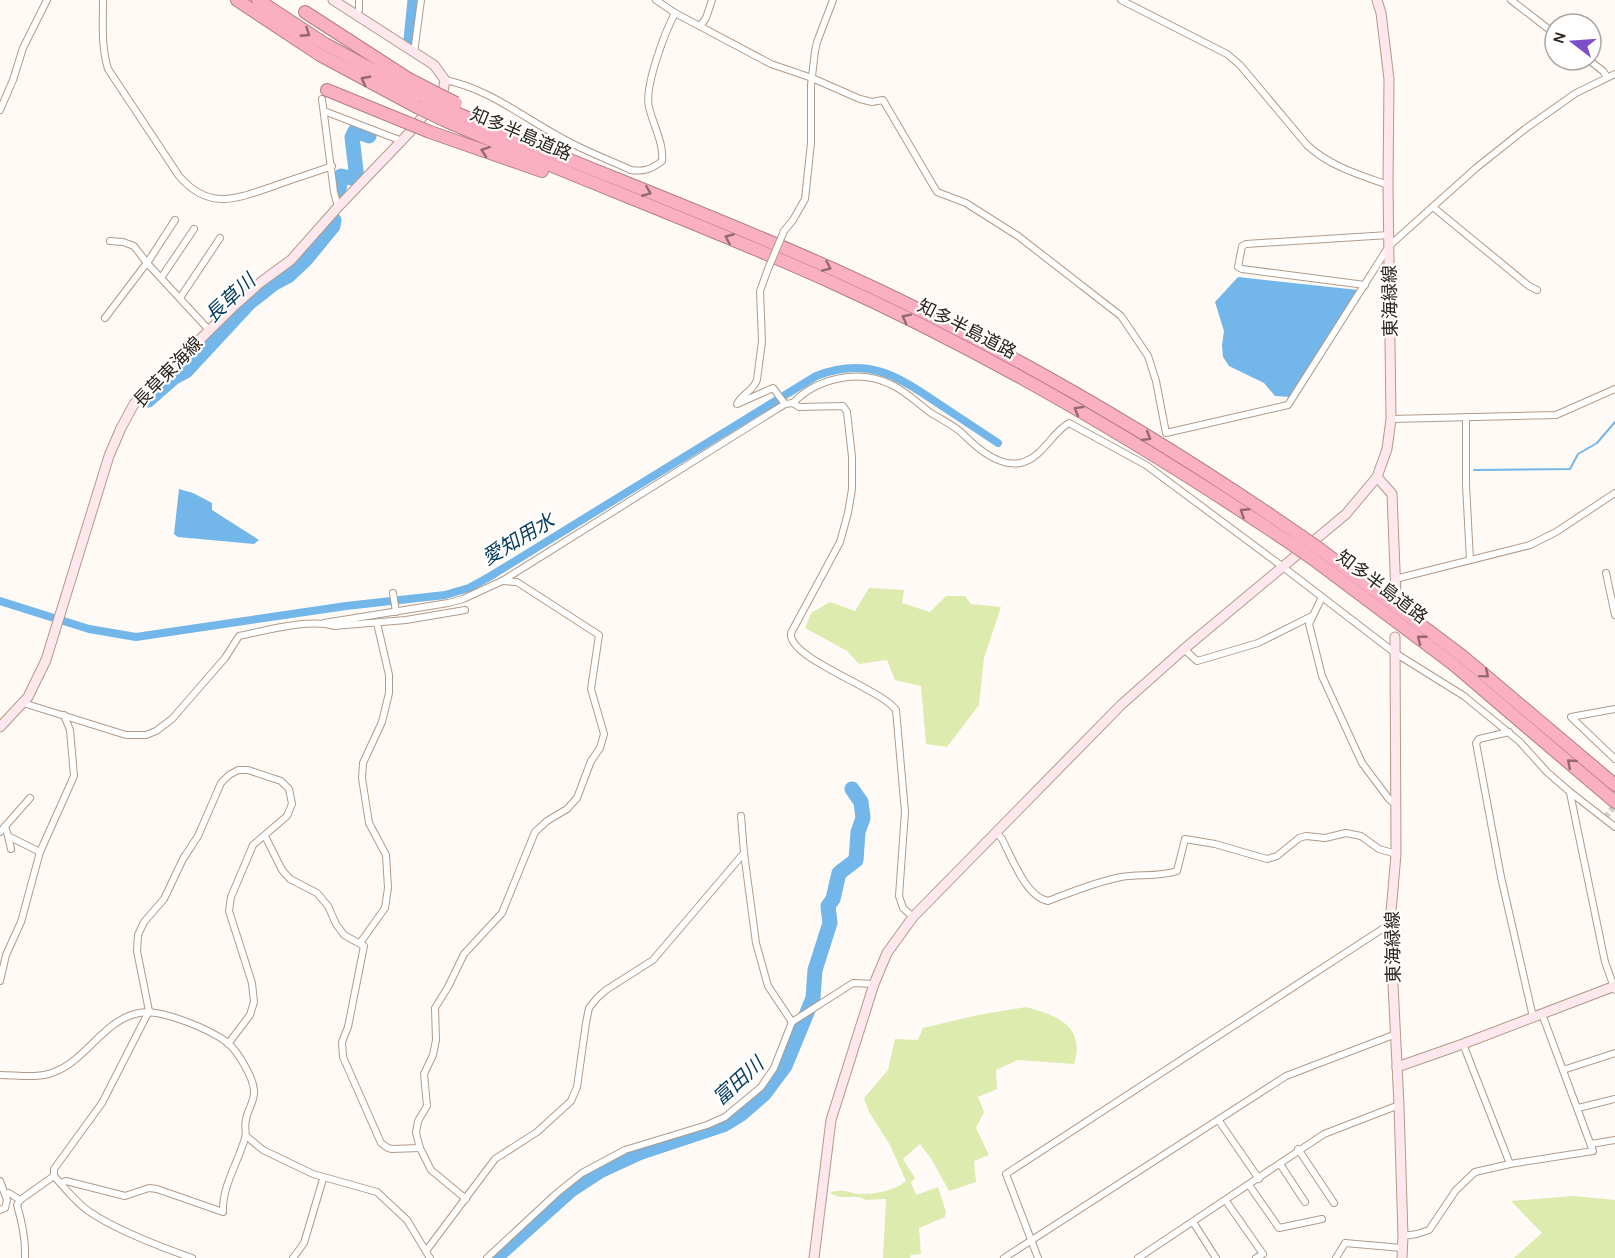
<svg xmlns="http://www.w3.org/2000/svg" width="1615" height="1258" viewBox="0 0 1615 1258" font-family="Karla,'Noto Sans JP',sans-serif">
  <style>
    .green { fill: #deebaf }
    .water { fill: #72b6ea }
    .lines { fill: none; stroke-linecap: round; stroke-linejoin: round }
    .stream { stroke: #72b6ea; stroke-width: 2 }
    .canal { stroke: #72b6ea; stroke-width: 8 }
    .river { stroke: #72b6ea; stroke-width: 15 }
    .street-tunnel { stroke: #d5cfcb; stroke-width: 6; stroke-dasharray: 6 3; stroke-linecap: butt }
    .street-casing { stroke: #b29b89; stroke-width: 8 }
    .secondary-casing { stroke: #b29b89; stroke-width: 11 }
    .highway-casing { stroke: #b27e89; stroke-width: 14 }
    .street { stroke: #fff; stroke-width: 6 }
    .secondary { stroke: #fee7ed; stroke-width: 9 }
    .highway { stroke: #faafc3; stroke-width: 12 }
    .street-bridge-casing { stroke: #b29b89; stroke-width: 8; stroke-linecap: butt }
    .highway-bridge-casing { stroke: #b27e89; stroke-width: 14; stroke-linecap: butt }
    .street-bridge { stroke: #fff; stroke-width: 6 }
    .highway-bridge { stroke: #faafc3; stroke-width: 12 }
    .oneway { stroke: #946a70 }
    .labels { text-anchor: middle; stroke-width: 4.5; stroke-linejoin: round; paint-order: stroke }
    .street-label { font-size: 18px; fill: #2d241d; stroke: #fff }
    .water-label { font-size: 20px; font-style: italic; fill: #053c5e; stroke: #fff }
  </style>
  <rect width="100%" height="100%" fill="#fffaf6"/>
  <g class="green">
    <path d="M869,588L904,590L902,603L930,612L946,596H965L971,604L1001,607L984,658L979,705L947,747L926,744L921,686L895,680L887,660L859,664L847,651L805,628L811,613L830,602L855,611Z"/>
    <path d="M1026,1007C1056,1015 1086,1026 1074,1064L1018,1060L996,1070L997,1089L978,1097L984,1112L976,1128L989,1155L974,1161L976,1182L949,1191L932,1160L920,1144L903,1159L915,1178L911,1182L916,1195L938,1187L946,1212L945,1217L919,1228L921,1254L911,1255L910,1258H883L886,1199L866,1200C855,1192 843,1202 830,1193C842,1187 849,1194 861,1194C876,1194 894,1191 906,1181L890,1145L869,1112L864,1098L888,1070L895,1039L918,1040L923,1028L978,1015Z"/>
    <path d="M1573,1196L1615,1200V1258H1514L1542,1233L1511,1201Z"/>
  </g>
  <g class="water">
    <path d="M1238,277L1358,290L1290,397L1275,396L1264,383L1229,366L1223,357L1222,345L1224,331L1215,302Z"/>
    <path d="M179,489L193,493L212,503V510L259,540L254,544L178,537L174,534Z"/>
  </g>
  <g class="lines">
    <path class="stream" d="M1474,470L1570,469L1578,454L1597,443L1615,422"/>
    <path class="canal" d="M0,601L89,629L136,637L346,606L445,595L469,588L489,577L816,376C866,357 895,374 936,402C957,416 978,430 998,443"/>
    <g class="river">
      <path d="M411,40L415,0"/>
      <path d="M339,190L341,176L357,179L352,137L355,131L369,136"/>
      <path d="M148,400L173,378L186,371L250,302L273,284L288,276L306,259L333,226L334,220"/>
      <path d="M495,1258L571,1190L600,1171L639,1153L723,1125L741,1114L764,1094L785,1066L813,998L815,970L830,923L828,906L833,899L839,873L856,860L858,832L863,818L861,802L852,789"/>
    </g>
    <path class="street-tunnel" d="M1605,818L1615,805"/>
    <defs>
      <g id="street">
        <path d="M103,0C103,23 101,46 108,69L179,176C209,211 236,199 274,186C293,179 313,173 332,166"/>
        <path d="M656,0L675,13L771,64L812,78L860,99L872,102L883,100L937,192L966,203L1018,236L1121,316L1148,356L1156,381L1166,433L1288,405L1389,246L1476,168L1525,129L1576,93L1615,74"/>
        <path d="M1121,0L1227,54L1240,65L1307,145C1329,166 1360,175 1388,185"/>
        <path d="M1511,0L1555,34"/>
        <path d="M356,15L359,10V0"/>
        <path d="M700,26L706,18L712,0"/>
        <path d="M414,53L421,0"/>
        <path d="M1589,60L1603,71L1607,77"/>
        <path d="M445,80C487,88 523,117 560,137C582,150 607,159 631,170C644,172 652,169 662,161C664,143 653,125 649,107C644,87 665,32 675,13"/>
        <path d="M322,99L334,192L338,207"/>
        <path d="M0,110L13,80L23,48L47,0"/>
        <path d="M324,111L402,141"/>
        <path d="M1433,207L1529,286L1537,290"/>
        <path d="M784,231L793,220L805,199L811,143V85L815,51L817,42L833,0"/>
        <path d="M110,241L123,242L134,246L147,263L209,330"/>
        <path d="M768,269L760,291L762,341L757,380C753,391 742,394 737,404L773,388L785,404"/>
        <path d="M161,278L194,229"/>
        <path d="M1365,285L1242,269L1238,267L1242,246L1246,244L1389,235"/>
        <path d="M180,298L220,238"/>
        <path d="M105,318L149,260L175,220"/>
        <path d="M793,403C817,378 858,369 890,384C906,391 917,403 931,413C942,420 956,426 965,436C978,449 999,467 1020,463C1043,458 1051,433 1069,423L1146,465L1283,567L1395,653L1464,696L1520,742L1547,772L1570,792L1615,827"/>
        <path d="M1466,417V485L1470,560"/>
        <path d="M1391,419L1556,415L1615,389"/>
        <path d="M1606,573L1615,615"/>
        <path d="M1395,579L1530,545L1556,532L1615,493"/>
        <path d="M393,593L396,612"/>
        <path d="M1322,597L1309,624L1322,676L1362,763L1389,799L1396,805"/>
        <path d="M324,623L448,603L463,599L502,581L785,404L793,403L799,407L843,406L847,412L852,457V489L848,513L840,542L791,633C787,658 880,688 896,710L905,812L899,896L903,908L913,917"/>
        <path d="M1184,649L1197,661L1204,659L1258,643L1312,616"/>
        <path d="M23,703L126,735H146L156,731L172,719L225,658L239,636C264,631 310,618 334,626L406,620L465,610"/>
        <path d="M1615,709L1571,717L1615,759"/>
        <path d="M1509,732L1479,739L1476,743L1501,877L1533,1017"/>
        <path d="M1570,793L1605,962L1615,990"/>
        <path d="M741,816L744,853L756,943L768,986L792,1022"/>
        <path d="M5,826L8,836L40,852"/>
        <path d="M0,832L30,798"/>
        <path d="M997,833L1002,839C1012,858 1026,897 1048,901C1072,892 1095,882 1121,877C1139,874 1159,877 1177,871L1185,839L1215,844L1267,859L1277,856L1299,838L1306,836L1325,838L1346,833L1361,836L1379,849L1396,854"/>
        <path d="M8,836L11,849"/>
        <path d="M265,836L282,870L290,879L317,893L328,906L336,924L344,935L364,946L348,1027L342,1042L343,1057L381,1143L388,1148L392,1149L420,1148"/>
        <path d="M360,943L385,908L388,888L386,855L369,823L362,778L363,763L382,722L389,693V675L377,623"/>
        <path d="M0,981L6,955L21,922L40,852L74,776L70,730L64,715"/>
        <path d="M1463,1044L1510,1164"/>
        <path d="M1563,1070L1615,1053"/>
        <path d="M0,1075C17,1075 38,1079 54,1072C87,1060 103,1020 139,1013C161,1008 211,1030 228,1043C238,1052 253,1077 254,1090C255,1102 247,1110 246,1120C244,1126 247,1133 245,1138C238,1163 222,1186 223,1212L157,1189L149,1188L125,1196L66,1181L61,1183"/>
        <path d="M1578,1108L1615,1099"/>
        <path d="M1219,1121L1259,1179"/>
        <path d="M246,1136L263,1150L313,1174L377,1192L407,1220L430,1258"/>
        <path d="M1591,1144L1615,1140"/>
        <path d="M1298,1149L1334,1203"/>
        <path d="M1280,1164L1305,1202"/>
        <path d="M0,1181L7,1200L5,1208L0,1210"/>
        <path d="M1249,1185L1279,1228L1322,1219"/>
        <path d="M5,1194L9,1193L20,1200L54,1176"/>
        <path d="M466,1199L431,1170L420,1148L416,1133L418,1121L427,1106L424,1074L433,1055L436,1040L435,1008L448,987L464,954L502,913L535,832L547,821L567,809L577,798L591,761L600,748L604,734L591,689L599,635L517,582L502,581"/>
        <path d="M20,1200L17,1205C22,1222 26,1240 25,1258"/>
        <path d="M1226,1201L1263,1254L1256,1258"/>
        <path d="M1193,1222L1216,1258"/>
        <path d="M1403,1236L1417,1234L1429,1230L1456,1190L1475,1172L1510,1164L1593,1151L1542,1014"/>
        <path d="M426,1251L495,1159L537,1132L571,1101L577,1087L586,1023L589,1008L597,998L606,990L653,960L744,853"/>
        <path d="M192,1258C161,1247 116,1230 90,1212C76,1203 65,1188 54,1176V1169L102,1103L149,1011L137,951L138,935L144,922L164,899L183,859L198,836L221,783L229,775L238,770H248L281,781L289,789L292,804L287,816L253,845L231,897L229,911L252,983L254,1002L250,1015L228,1044"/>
        <path d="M293,1258L304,1243L323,1179"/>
        <path d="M487,1258L557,1193L582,1173L625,1150L707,1125L725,1117L761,1087L774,1068L792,1022L853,983L874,984"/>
        <path d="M1004,1258L1286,1076L1396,1034"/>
        <path d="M1038,1258L1006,1174L1390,924"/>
        <path d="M1138,1258L1324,1134L1399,1105"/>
        <path d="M1336,1258L1345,1243L1402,1248"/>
      </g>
      <g id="secondary">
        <path d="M1377,477L1392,494L1396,595"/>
        <path d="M1395,637L1396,854L1390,924L1399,1105L1403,1236L1402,1258"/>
        <path d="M0,727L28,697L46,660L109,456L121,428L134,404L233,307L261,282L291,260L338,207L410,132L443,92L445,80L434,65L333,0"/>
        <path d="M1397,1067L1463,1044L1615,986"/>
        <path d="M814,1258L831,1120L874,984L887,953L913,917L1121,705L1184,649L1346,514L1377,477L1387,449L1391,419L1388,185L1389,79L1381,13L1377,0"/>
      </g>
      <g id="highway">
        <path d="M237,0L320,55L417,107"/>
        <path d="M258,0L325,44L426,99"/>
        <path d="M305,12L407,78L434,92"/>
        <path d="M327,90L403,121"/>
        <path d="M449,110C577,165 708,213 835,270C997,343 1155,435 1301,536"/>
        <path d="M442,119C570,176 703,224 831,282C993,355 1146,446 1293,545"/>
        <path d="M430,132L542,171"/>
        <path d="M1321,550L1461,655L1615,785"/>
        <path d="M1313,559L1453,664L1615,802"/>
      </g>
    </defs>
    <use href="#street" class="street-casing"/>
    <use href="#secondary" class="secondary-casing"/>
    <use href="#highway" class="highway-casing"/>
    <use href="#street" class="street"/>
    <use href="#secondary" class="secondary"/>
    <use href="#highway" class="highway"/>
    <defs>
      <path id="street-bridge" d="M768,269L784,231"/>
      <g id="highway-bridge">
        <path d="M434,92L456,103"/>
        <path d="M426,99L449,110"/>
        <path d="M417,107L442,119"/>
        <path d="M403,121L430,132"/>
        <path d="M1301,536L1321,550"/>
        <path d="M1293,545L1313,559"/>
      </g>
    </defs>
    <use href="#street-bridge" class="street-bridge-casing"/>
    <use href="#highway-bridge" class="highway-bridge-casing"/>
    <use href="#street-bridge" class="street-bridge"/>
    <use href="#highway-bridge" class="highway-bridge"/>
  </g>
  <defs><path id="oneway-chevron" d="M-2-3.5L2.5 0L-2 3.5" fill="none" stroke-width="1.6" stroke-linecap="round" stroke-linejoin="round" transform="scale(1.5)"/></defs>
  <g class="oneway">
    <use href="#oneway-chevron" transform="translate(306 33) rotate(33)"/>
    <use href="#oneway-chevron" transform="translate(365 80) rotate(-152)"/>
    <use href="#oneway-chevron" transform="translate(485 151) rotate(-161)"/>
    <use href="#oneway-chevron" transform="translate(647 192) rotate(22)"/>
    <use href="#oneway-chevron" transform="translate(729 238) rotate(-157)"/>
    <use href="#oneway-chevron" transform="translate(827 267) rotate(24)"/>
    <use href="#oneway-chevron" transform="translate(906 318) rotate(-153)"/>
    <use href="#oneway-chevron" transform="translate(1078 410) rotate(-150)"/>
    <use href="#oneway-chevron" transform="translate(1147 437) rotate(31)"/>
    <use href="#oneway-chevron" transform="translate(1244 512) rotate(-147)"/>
    <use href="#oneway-chevron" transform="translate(1421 639) rotate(-142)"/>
    <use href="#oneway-chevron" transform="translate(1485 674) rotate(40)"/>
    <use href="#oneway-chevron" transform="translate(1571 763) rotate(-139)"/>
  </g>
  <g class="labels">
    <g class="street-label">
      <text transform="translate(521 134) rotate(23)" y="6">知多半島道路</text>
      <text transform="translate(1390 301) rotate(-91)" y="6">東海緑線</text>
      <text transform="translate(967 329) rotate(27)" y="6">知多半島道路</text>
      <text transform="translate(168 372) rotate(-46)" y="6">長草東海線</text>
      <text transform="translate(1382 587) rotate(37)" y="6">知多半島道路</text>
      <text transform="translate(1393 947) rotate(-91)" y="6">東海緑線</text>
    </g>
    <g class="water-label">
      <text transform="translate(230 298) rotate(-43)" y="7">長草川</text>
      <text transform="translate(518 539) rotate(-31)" y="7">愛知用水</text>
      <text transform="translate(738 1081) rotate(-42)" y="7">富田川</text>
    </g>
  </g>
  <g transform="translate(1573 42) rotate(287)"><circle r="28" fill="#ffffff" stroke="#aba7a5" stroke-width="1.5"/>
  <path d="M0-4.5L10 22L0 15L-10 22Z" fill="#7c4ec7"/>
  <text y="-9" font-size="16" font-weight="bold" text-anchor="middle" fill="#2d241d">N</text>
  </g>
</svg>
